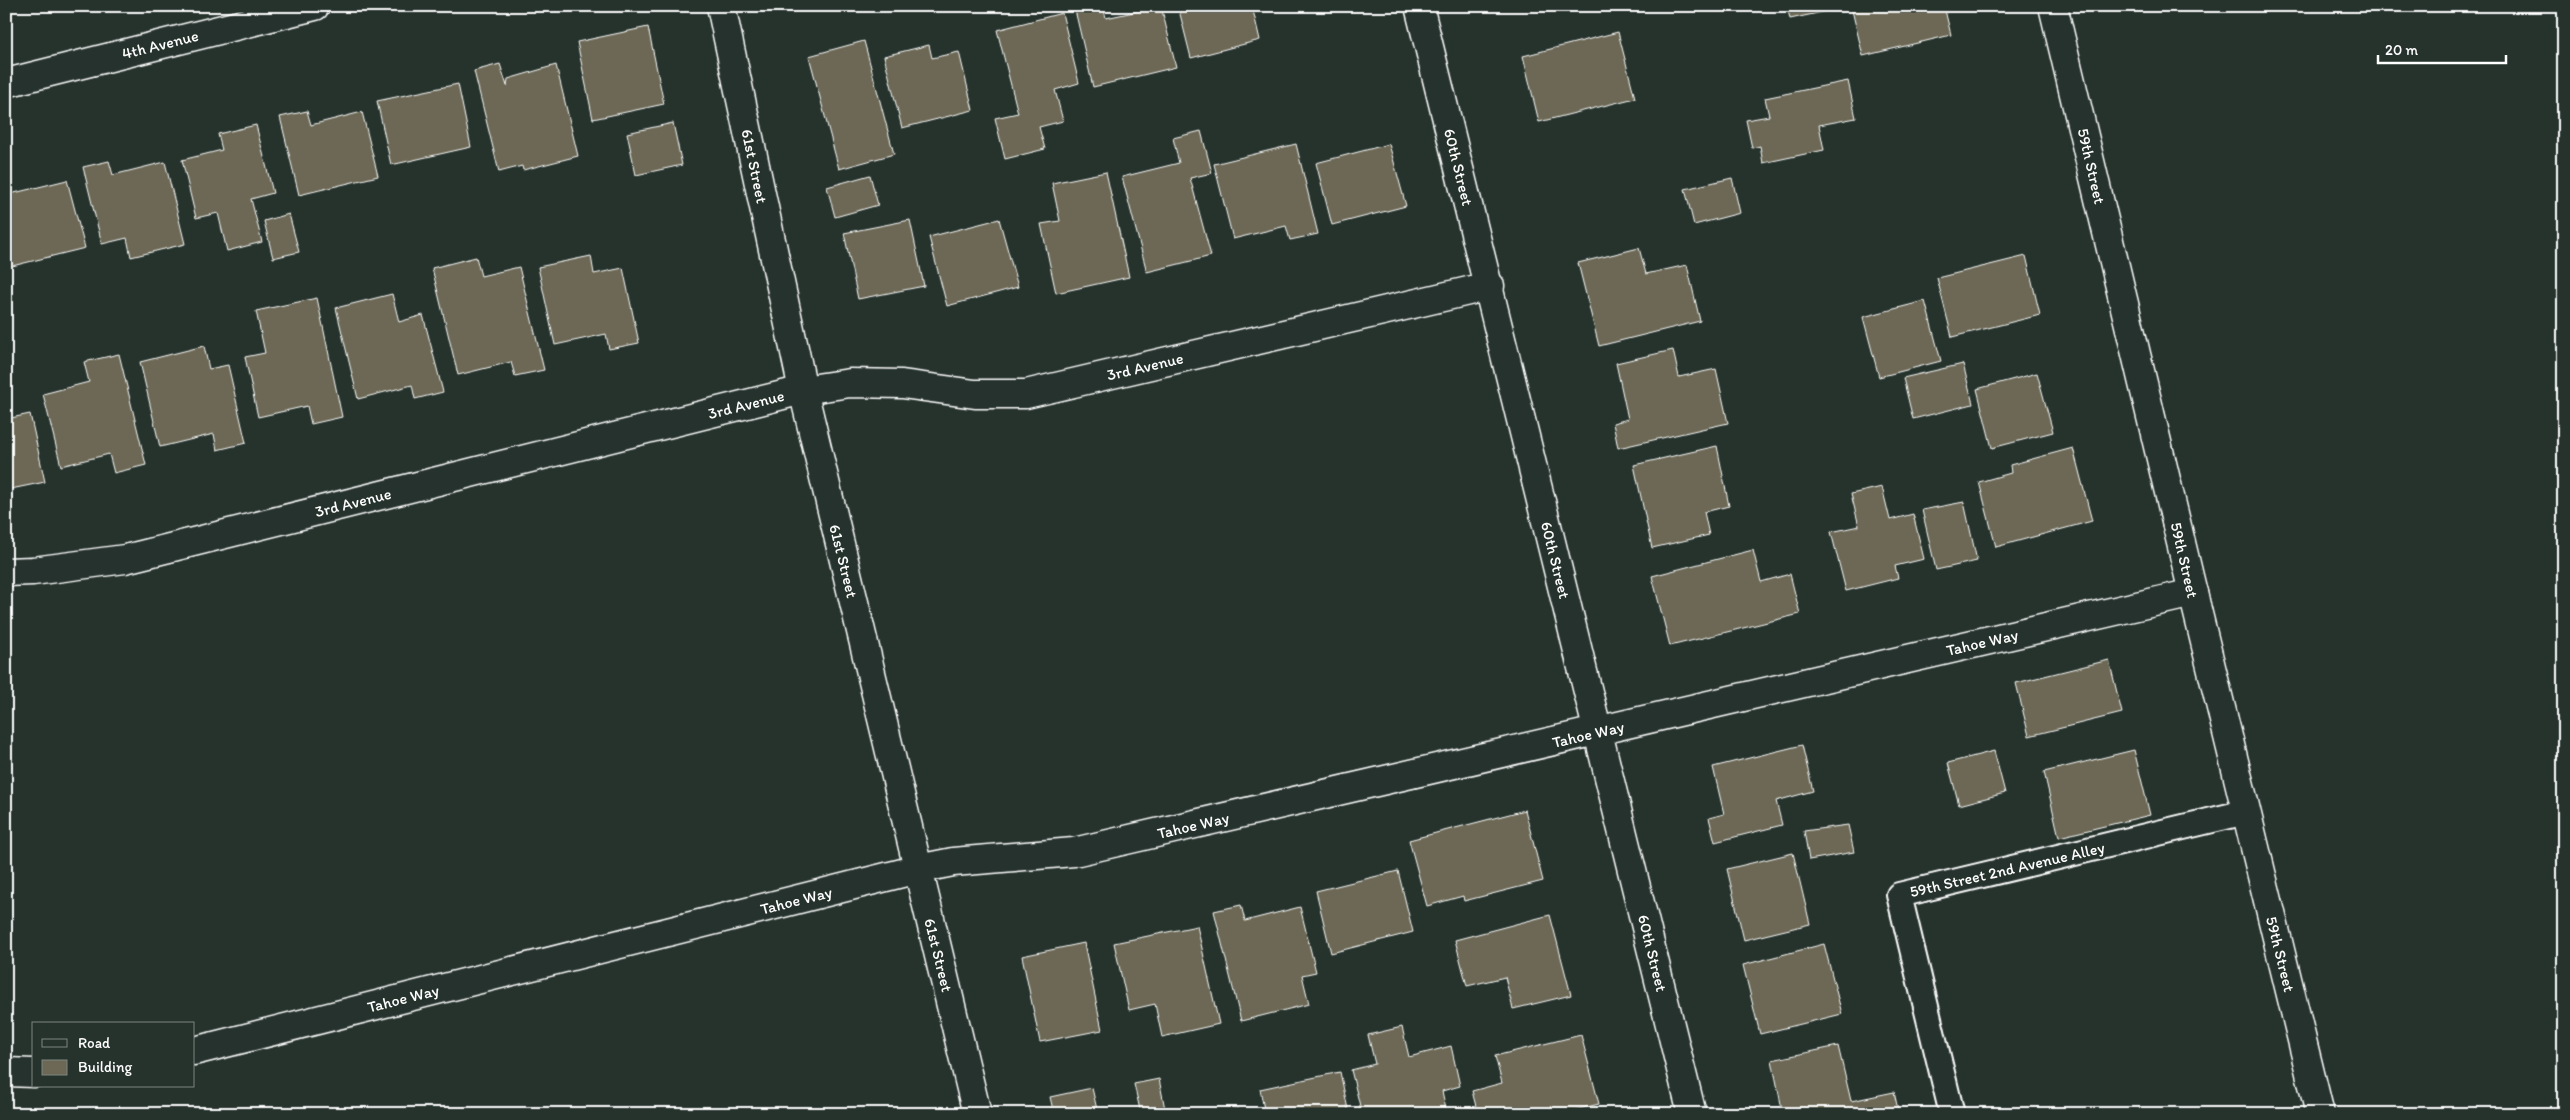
<svg xmlns="http://www.w3.org/2000/svg" width="2570" height="1120" viewBox="0 0 2570 1120" font-family="Itim,sans-serif">
  <style>
    .building { fill: #6c6855; stroke: #fff }
    .lines { fill: none; stroke-linecap: round; stroke-linejoin: round }
    .service-casing { stroke: #fff; stroke-width: 28 }
    .minor-casing { stroke: #fff; stroke-width: 31 }
    .tertiary-casing { stroke: #fff; stroke-width: 31 }
    .service { stroke: #26332d; stroke-width: 24 }
    .minor { stroke: #26332d; stroke-width: 28 }
    .tertiary { stroke: #26332d; stroke-width: 28 }
    .labels { text-anchor: middle; stroke-width: 5; stroke-linejoin: round; paint-order: stroke }
    .street-label { font-size: 16px; fill: #fff; stroke: #26332d }
  </style>
  <rect width="100%" height="100%" fill="#26332d"/>
  <filter id="ink" filterUnits="userSpaceOnUse"><feTurbulence type="fractalNoise" baseFrequency=".02" numOctaves="2"/><feDisplacementMap in="SourceGraphic" scale="10" xChannelSelector="R" yChannelSelector="G"/><feConvolveMatrix kernelMatrix="1 2 1 2 8 2 1 2 1" color-interpolation-filters="sRGB"/></filter>
  <g filter="url(#ink)">
    <g class="building">
      <path d="M1092,6H1103L1106,18L1161,6L1176,67L1093,87L1075,10Z"/>
      <path d="M1178,6H1252L1260,40L1191,58Z"/>
      <path d="M1787,6H1831L1832,10L1790,19Z"/>
      <path d="M1851,6H1944L1951,35L1863,56Z"/>
      <path d="M1062,13L1079,83L1055,90L1063,121L1039,127L1045,149L1005,159L995,118L1018,113L997,30Z"/>
      <path d="M648,27L664,104L593,119L577,42Z"/>
      <path d="M1618,32L1635,98L1539,122L1523,56Z"/>
      <path d="M864,41L894,154L839,169L809,56Z"/>
      <path d="M929,45L932,58L959,52L973,110L902,128L884,56Z"/>
      <path d="M500,64L507,86L508,79L556,65L578,156L523,170L522,166L499,172L474,71Z"/>
      <path d="M1848,81L1856,118L1819,125L1824,150L1763,163L1760,146L1752,148L1746,120L1769,116L1765,98Z"/>
      <path d="M458,84L471,147L391,165L377,101Z"/>
      <path d="M307,111L311,125L362,112L378,176L299,195L280,117Z"/>
      <path d="M673,123L682,165L636,175L627,133Z"/>
      <path d="M256,125L273,193L251,199L262,242L227,251L218,213L196,218L182,160L222,150L218,134Z"/>
      <path d="M1201,131L1212,173L1190,178L1211,256L1147,272L1122,177L1179,163L1173,138Z"/>
      <path d="M1296,144L1318,234L1290,240L1286,226L1233,239L1214,164Z"/>
      <path d="M1389,144L1406,206L1332,225L1316,163Z"/>
      <path d="M109,161L113,175L165,162L185,244L131,257L127,238L102,244L83,167Z"/>
      <path d="M1106,172L1129,277L1056,293L1041,224L1060,221L1052,183Z"/>
      <path d="M870,175L878,205L835,217L827,187Z"/>
      <path d="M1732,178L1740,213L1694,225L1685,189Z"/>
      <path d="M67,180L85,248L8,267L6,259V195Z"/>
      <path d="M289,214L299,252L273,258L264,221Z"/>
      <path d="M999,219L1018,287L947,306L929,237Z"/>
      <path d="M910,220L924,286L858,299L844,233Z"/>
      <path d="M1639,248L1646,274L1687,265L1700,321L1599,346L1578,263Z"/>
      <path d="M591,256L594,274L623,268L639,343L609,349L606,334L555,345L538,267Z"/>
      <path d="M2026,256L2040,315L1952,337L1937,278Z"/>
      <path d="M476,257L481,276L519,267L544,370L515,376L511,362L458,375L432,268Z"/>
      <path d="M392,294L399,322L423,315L443,392L415,399L412,385L358,399L336,308Z"/>
      <path d="M317,298L342,417L311,424L307,406L258,417L245,357L265,353L256,311Z"/>
      <path d="M1925,301L1941,361L1879,377L1863,317Z"/>
      <path d="M204,346L209,369L228,365L246,443L217,450L214,434L160,447L140,362Z"/>
      <path d="M1673,350L1679,377L1716,369L1728,423L1618,448L1613,423L1628,419L1616,363Z"/>
      <path d="M119,354L146,465L114,473L109,454L61,466L43,394L89,382L84,362Z"/>
      <path d="M1963,364L1973,404L1913,419L1903,378Z"/>
      <path d="M2037,373L2053,432L1992,448L1977,389Z"/>
      <path d="M30,414L45,482L6,490V419Z"/>
      <path d="M1717,446L1729,506L1704,512L1709,535L1652,548L1634,465Z"/>
      <path d="M2073,448L2092,521L1996,547L1979,482L2011,473L2010,465Z"/>
      <path d="M1882,487L1890,520L1913,514L1924,559L1895,566L1898,578L1846,591L1831,532L1859,526L1851,494Z"/>
      <path d="M1964,502L1977,561L1936,570L1922,510Z"/>
      <path d="M1753,550L1761,582L1790,574L1800,614L1670,646L1652,576Z"/>
      <path d="M2109,660L2122,713L2029,736L2016,683Z"/>
      <path d="M1802,745L1813,791L1776,801L1782,825L1715,842L1709,818L1724,814L1713,767Z"/>
      <path d="M2134,750L2150,815L2059,837L2044,772Z"/>
      <path d="M1994,751L2005,793L1959,805L1948,763Z"/>
      <path d="M1525,810L1543,881L1464,901L1463,896L1427,906L1409,840Z"/>
      <path d="M1848,825L1854,852L1809,860L1804,831Z"/>
      <path d="M1793,853L1810,924L1744,940L1727,869Z"/>
      <path d="M1398,871L1413,932L1331,953L1316,891Z"/>
      <path d="M1241,905L1245,921L1300,907L1316,972L1302,975L1309,1004L1241,1021L1214,911Z"/>
      <path d="M1550,915L1571,995L1513,1009L1505,977L1467,986L1455,940Z"/>
      <path d="M1197,926L1219,1024L1162,1037L1155,1004L1129,1010L1114,943Z"/>
      <path d="M1084,943L1102,1030L1040,1042L1022,956Z"/>
      <path d="M1824,944L1842,1014L1760,1034L1743,965Z"/>
      <path d="M1402,1027L1409,1057L1451,1046L1460,1086L1442,1091L1447,1114H1362L1351,1070L1375,1064L1368,1035Z"/>
      <path d="M1581,1035L1599,1104L1559,1114H1478L1472,1091L1502,1083L1495,1056Z"/>
      <path d="M1838,1046L1851,1101L1894,1092L1899,1114H1832V1111L1819,1114H1783L1772,1060Z"/>
      <path d="M1340,1072L1349,1114H1265L1260,1089Z"/>
      <path d="M1159,1079L1166,1114H1141L1134,1084Z"/>
      <path d="M1092,1088L1098,1114H1054L1050,1097Z"/>
      <path d="M1238,1109L1239,1114H1217Z"/>
    </g>
    <g class="lines">
      <defs>
        <path id="service" d="M1952,1114L1899,895L2246,812"/>
        <g id="minor">
          <path d="M721,6L803,390L977,1114"/>
          <path d="M1419,6L1692,1114"/>
          <path d="M6,83L315,6"/>
          <path d="M6,572L33,571L125,559L803,390L850,383L902,384L975,394H1026L1490,286"/>
          <path d="M194,1051L918,869L953,862L1074,852L2193,593"/>
          <path d="M6,1072L34,1073"/>
        </g>
        <path id="tertiary" d="M2053,6L2193,593L2320,1114"/>
      </defs>
      <use href="#service" class="service-casing"/>
      <use href="#minor" class="minor-casing"/>
      <use href="#tertiary" class="tertiary-casing"/>
      <use href="#service" class="service"/>
      <use href="#minor" class="minor"/>
      <use href="#tertiary" class="tertiary"/>
    </g>
  </g>
  <g class="labels">
    <g class="street-label">
      <text transform="translate(160 44) rotate(-14)" y="6">4th Avenue</text>
      <text transform="translate(755 166) rotate(78)" y="6">61st Street</text>
      <text transform="translate(2092 166) rotate(77)" y="6">59th Street</text>
      <text transform="translate(1459 167) rotate(76)" y="6">60th Street</text>
      <text transform="translate(1145 366) rotate(-13)" y="6">3rd Avenue</text>
      <text transform="translate(746 404) rotate(-14)" y="6">3rd Avenue</text>
      <text transform="translate(353 502) rotate(-14)" y="6">3rd Avenue</text>
      <text transform="translate(1556 560) rotate(76)" y="6">60th Street</text>
      <text transform="translate(2185 560) rotate(77)" y="6">59th Street</text>
      <text transform="translate(844 561) rotate(76)" y="6">61st Street</text>
      <text transform="translate(1982 642) rotate(-13)" y="6">Tahoe Way</text>
      <text transform="translate(1588 734) rotate(-13)" y="6">Tahoe Way</text>
      <text transform="translate(1193 825) rotate(-13)" y="6">Tahoe Way</text>
      <text transform="translate(2007 869) rotate(-13)" y="6">59th Street 2nd Avenue Alley</text>
      <text transform="translate(796 900) rotate(-14)" y="6">Tahoe Way</text>
      <text transform="translate(1653 953) rotate(76)" y="6">60th Street</text>
      <text transform="translate(2281 954) rotate(76)" y="6">59th Street</text>
      <text transform="translate(939 955) rotate(76)" y="6">61st Street</text>
      <text transform="translate(403 998) rotate(-14)" y="6">Tahoe Way</text>
    </g>
  </g>
  <rect width="2570" height="1120" fill="none" stroke="#26332d" stroke-width="25"/>
  <rect x="12" y="12" width="2545" height="1095" fill="none" stroke="#fff" stroke-width="2" filter="url(#ink)"/>
  <rect x="32" y="1022" width="162" height="65" fill="#26332d" stroke="#7d8581"/>
  <rect x="42" y="1039" width="25" height="8" fill="#26332d" stroke="#7d8581"/>
  <text x="78" y="1048" font-size="15" fill="#ffffff">Road</text>
  <rect x="42" y="1060" width="25" height="15" fill="#6c6855" stroke="#7d8581"/>
  <text x="78" y="1072" font-size="15" fill="#ffffff">Building</text>
  <path d="M2378 55v8h128v-8" fill="none" stroke="#ffffff" stroke-width="2.5"/>
  <text x="2385" y="55" font-size="15" fill="#ffffff" stroke="#26332d" stroke-width="4" paint-order="stroke">20 m</text>
</svg>
